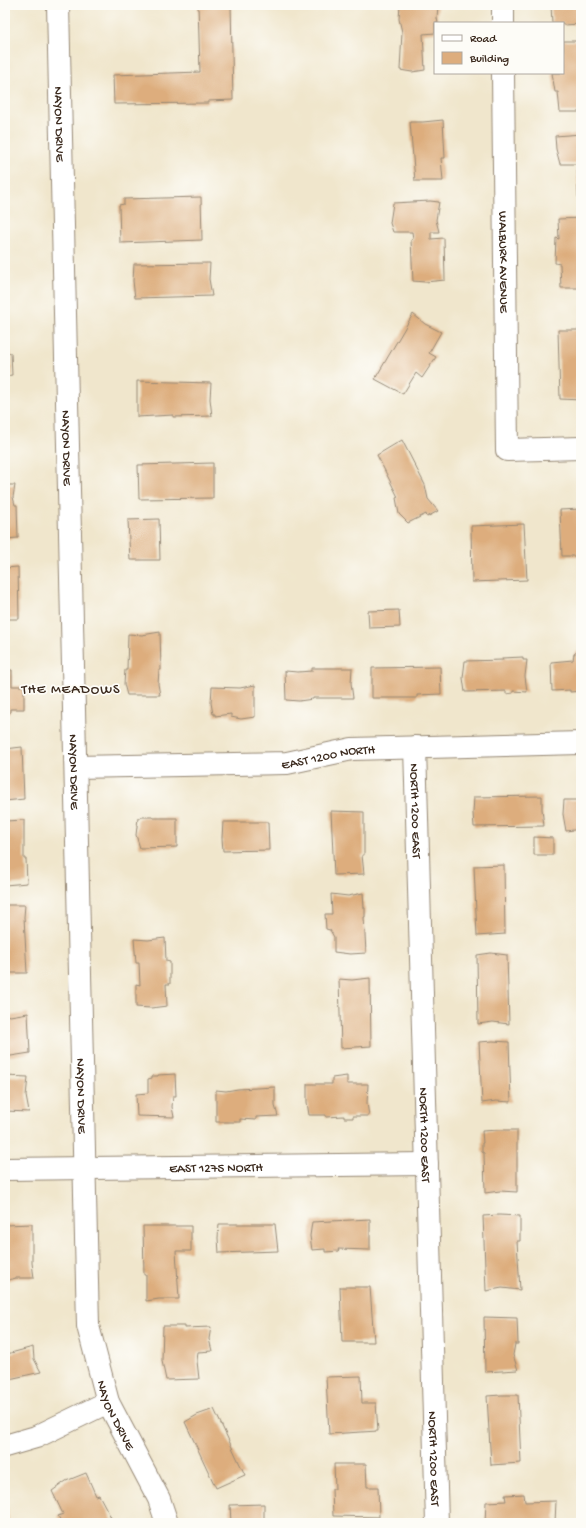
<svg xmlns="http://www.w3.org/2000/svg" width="586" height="1528" viewBox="0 0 586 1528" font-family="'Gochi Hand',sans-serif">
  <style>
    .building { fill: #ddad7d }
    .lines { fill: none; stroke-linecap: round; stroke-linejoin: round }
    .street-casing { stroke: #968875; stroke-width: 24 }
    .street { stroke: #fff; stroke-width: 22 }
    .labels { text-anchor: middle; stroke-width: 3.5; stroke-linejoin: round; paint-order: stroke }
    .street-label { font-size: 13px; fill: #3b2a1e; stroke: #fdfcf7 }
    .neighbourhood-label { font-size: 14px; letter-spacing: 1px; fill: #3b2a1e; stroke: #fdfcf7 }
  </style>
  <rect width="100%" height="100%" fill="#fdfcf7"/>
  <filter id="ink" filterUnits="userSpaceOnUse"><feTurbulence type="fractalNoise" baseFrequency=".025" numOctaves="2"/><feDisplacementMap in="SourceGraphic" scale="8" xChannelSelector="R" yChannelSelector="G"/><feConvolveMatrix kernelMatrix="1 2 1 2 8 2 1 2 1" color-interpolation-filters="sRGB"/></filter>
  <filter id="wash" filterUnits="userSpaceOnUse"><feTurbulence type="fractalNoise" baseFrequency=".012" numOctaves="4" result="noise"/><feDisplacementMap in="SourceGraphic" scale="16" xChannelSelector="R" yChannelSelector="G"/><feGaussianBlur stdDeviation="0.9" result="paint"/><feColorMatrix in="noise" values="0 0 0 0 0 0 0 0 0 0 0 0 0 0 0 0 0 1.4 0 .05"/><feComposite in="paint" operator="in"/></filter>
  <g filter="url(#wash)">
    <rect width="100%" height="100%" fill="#f0e6cc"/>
    <g id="blocks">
      <g class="building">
        <path d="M198,5H231L233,100L208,101V103L114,104L113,75L200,72Z"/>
        <path d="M400,5H438L437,18L438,23H435V33L423,34L425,70L412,72L400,70L402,32L399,19Z"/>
        <path d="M551,5H581V24L563,25V23H552Z"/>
        <path d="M563,41H581V112H560L558,92H555L552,73H563Z"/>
        <path d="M443,120L445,158H441L443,181H415L410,122H423Z"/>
        <path d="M581,134V197H578L577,164H560L556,149L555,136Z"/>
        <path d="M201,197L202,240L120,243L119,205L124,204V199Z"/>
        <path d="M430,201L439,202L436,220L439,232H431V239L444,238L445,280L425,282L413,281L411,240L413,239L412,232H393L390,223L393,203Z"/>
        <path d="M581,218V288H561L560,264L555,263L556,238L559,239L558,219Z"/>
        <path d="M210,263L209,279L212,296L135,298L133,281L134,264Z"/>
        <path d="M413,314L425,324L441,332L429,353L436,357L422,378L416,373L403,394L375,379Z"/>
        <path d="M558,330H581V400L560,399Z"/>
        <path d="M5,352L11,353L12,375L5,376Z"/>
        <path d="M137,381L211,383L210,399L212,416L173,417V415L137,417Z"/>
        <path d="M402,440L425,485L428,499L438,511L427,517L426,514L408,523L399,514L396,498L398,497L377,455Z"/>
        <path d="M213,463V498L139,499L138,465Z"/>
        <path d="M5,485H15L13,497L15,505H17L18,538L5,539Z"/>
        <path d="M581,509V556H562L560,510Z"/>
        <path d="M159,519L160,560H130L128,520Z"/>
        <path d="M524,524L527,580L472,582L471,526Z"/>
        <path d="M18,567L19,619H5V568Z"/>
        <path d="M399,610L400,627L369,628L368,611Z"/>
        <path d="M160,632L161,670H159L158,684L160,695H127L124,684L125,670H127L128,634L142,635Z"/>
        <path d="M578,651H581V691L570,692V690L552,691L551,662L573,660L574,654Z"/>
        <path d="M523,657V660H527L525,676L527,692L513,691V693L506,694V691L465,692L463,678L465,661L503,660L502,658Z"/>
        <path d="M440,667L441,694L417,695V698H372V668Z"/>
        <path d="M312,668H352L351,683L353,698H313V699L299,701L286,700L285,671L298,672L312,671Z"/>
        <path d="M5,670H12V686H24V709H10V713H5Z"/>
        <path d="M255,685V717L241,719L231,717V714L215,716V714H213L211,703L212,687L240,688Z"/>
        <path d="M22,747L24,799L5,801V749Z"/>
        <path d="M542,796V809L544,826L474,827L473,813L474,797Z"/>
        <path d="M564,800H581V829L566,831L563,814Z"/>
        <path d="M331,811L364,812V855H362L364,874L334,875Z"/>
        <path d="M141,817H153V818H177V847L140,848L136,835L138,818H141Z"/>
        <path d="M24,820V859H26L27,883L5,885V821Z"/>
        <path d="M223,822H268L269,850L223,851L222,838Z"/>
        <path d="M534,837L553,838V855H534Z"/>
        <path d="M504,865L505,934L477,936L474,866Z"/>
        <path d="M363,893L364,908H365V917H364L366,953L350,954L334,952V937L330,930L326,929L325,914H332L331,894L348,896Z"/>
        <path d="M5,905H25L24,917L27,973H7L5,964Z"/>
        <path d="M165,938L166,961L170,962V984H166L167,1006L151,1008L136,1007V984L140,985L139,963H136L134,939L148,940Z"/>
        <path d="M491,953L507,955L509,1024L493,1022L478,1024L477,955Z"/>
        <path d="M370,978L371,1046L341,1048L339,979L352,980Z"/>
        <path d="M28,1013L30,1053L11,1056L5,1055V1015L10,1016Z"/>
        <path d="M493,1041L509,1042L511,1102L496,1101L482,1103L479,1042Z"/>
        <path d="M175,1074L176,1096H173L172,1107L174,1117L137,1116L136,1094L148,1093V1079L152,1078V1076H158V1075Z"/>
        <path d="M5,1076L28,1077L26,1096L29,1112L5,1111Z"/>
        <path d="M347,1076V1084H368L367,1103L369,1116H353V1118H344V1116L326,1117V1115H309L307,1102V1084H332V1078Z"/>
        <path d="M275,1087V1106L278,1116L256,1117V1120L240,1119V1122H216V1090L226,1091L238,1089Z"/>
        <path d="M499,1130H517V1192L500,1191L485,1193L484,1153L482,1152V1143H483L482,1131Z"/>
        <path d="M499,1215L520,1216V1241H517L520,1290L502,1288L486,1291L483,1216Z"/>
        <path d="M370,1219V1250L338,1249L339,1251L325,1252V1249L312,1250L310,1236L312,1222Z"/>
        <path d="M32,1224V1263L34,1278H16L5,1281V1225Z"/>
        <path d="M219,1224H275L278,1251L219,1253L218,1238Z"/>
        <path d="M143,1226H191V1251H176L179,1299H159L146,1301V1275H144Z"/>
        <path d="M340,1287H370L374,1342H342Z"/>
        <path d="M484,1317L517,1318L518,1344H515L513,1355L518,1370L485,1372Z"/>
        <path d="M163,1326H185V1328L211,1327L209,1339L212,1351L198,1352L197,1361L199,1379L166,1380L162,1361Z"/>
        <path d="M5,1347L7,1354L33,1347L34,1359L41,1372L5,1380Z"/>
        <path d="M361,1376L362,1403H376L378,1431L329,1434L326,1377Z"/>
        <path d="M501,1395H518L521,1463L491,1465L487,1396Z"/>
        <path d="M214,1409L245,1475L216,1488L185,1422L197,1415Z"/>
        <path d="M334,1464H366L367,1487H378L379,1517L333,1516L332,1489H335Z"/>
        <path d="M86,1473L96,1496L99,1495L114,1523H62L58,1516L63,1514L52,1491L66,1481Z"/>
        <path d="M524,1494L525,1502L556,1501L555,1523H485L486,1502L506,1501L505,1495Z"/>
        <path d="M5,1497H6L9,1523H5Z"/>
        <path d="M264,1504V1523H231L230,1505Z"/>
      </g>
    </g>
  </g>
  <g filter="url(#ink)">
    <use href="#blocks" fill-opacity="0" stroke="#968875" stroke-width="1"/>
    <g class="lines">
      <defs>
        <g id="street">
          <path id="s1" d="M58,5L88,1326L108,1402L159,1499L167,1523"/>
          <path d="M503,5V23"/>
          <path id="s2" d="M503,73L507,450L581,448"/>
          <path id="s3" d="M415,747L437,1523"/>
          <path id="s4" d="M76,767L287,763L352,749L581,743"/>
          <path id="s5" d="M5,1169L427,1164"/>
          <path d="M5,1446L36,1437L108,1402"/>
        </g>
      </defs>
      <use href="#street" class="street-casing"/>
      <use href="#street" class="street"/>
    </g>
  </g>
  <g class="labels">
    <g class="street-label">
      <text dy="5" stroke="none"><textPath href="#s1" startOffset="119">NAYON DRIVE</textPath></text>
      <text dy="5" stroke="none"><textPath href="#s2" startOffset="189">WALBURK AVENUE</textPath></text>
      <text dy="5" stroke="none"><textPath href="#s1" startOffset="443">NAYON DRIVE</textPath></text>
      <text dy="5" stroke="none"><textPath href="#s4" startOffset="253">EAST 1200 NORTH</textPath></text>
      <text dy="5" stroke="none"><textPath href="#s1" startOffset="767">NAYON DRIVE</textPath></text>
      <text dy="5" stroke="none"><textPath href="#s3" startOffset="64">NORTH 1200 EAST</textPath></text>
      <text dy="5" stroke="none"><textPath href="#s1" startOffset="1091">NAYON DRIVE</textPath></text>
      <text dy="5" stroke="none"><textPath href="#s3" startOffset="388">NORTH 1200 EAST</textPath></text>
      <text dy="5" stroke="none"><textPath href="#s5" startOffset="211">EAST 1275 NORTH</textPath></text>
      <text dy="5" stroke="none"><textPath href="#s1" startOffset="1415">NAYON DRIVE</textPath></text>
      <text dy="5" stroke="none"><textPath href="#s3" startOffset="712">NORTH 1200 EAST</textPath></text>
    </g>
    <g class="neighbourhood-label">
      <text x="71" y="693">THE MEADOWS</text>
    </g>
  </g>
  <rect width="586" height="1528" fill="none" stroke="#fdfcf7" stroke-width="20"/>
  <rect x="434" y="22" width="130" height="52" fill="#fdfcf7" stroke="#afa8a0"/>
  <rect x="442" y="35" width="20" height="6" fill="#ffffff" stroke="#afa8a0"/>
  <text x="470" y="42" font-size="12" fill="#3b2a1e">Road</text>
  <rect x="442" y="52" width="20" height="12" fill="#ddad7d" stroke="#afa8a0"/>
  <text x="470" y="62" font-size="12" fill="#3b2a1e">Building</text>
</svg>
